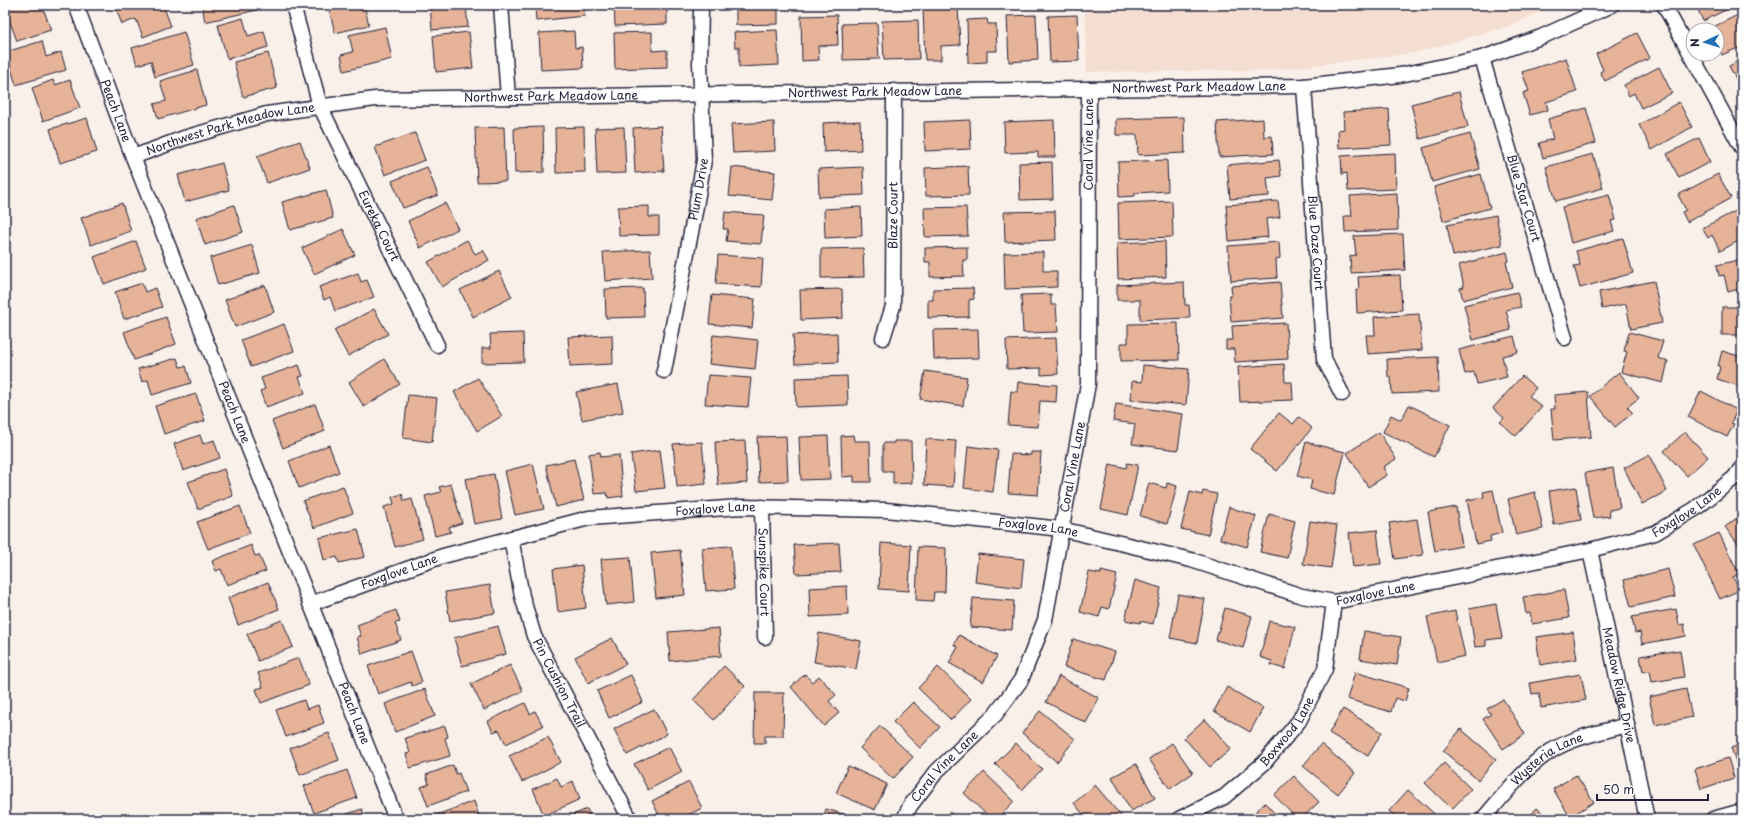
<svg xmlns="http://www.w3.org/2000/svg" width="1747" height="824" viewBox="0 0 1747 824" font-family="'Playpen Sans',sans-serif">
  <style>
    .built { fill: #f4ded1 }
    .building { fill: #e6b398; stroke: #22223b }
    .lines { fill: none; stroke-linecap: round; stroke-linejoin: round }
    .minor-casing { stroke: #22223b; stroke-width: 17 }
    .minor { stroke: #fff; stroke-width: 14 }
    .labels { text-anchor: middle; stroke-width: 3.5; stroke-linejoin: round; paint-order: stroke }
    .street-label { font-size: 12px; fill: #22223b; stroke: #fff }
  </style>
  <rect width="100%" height="100%" fill="#faf0ea"/>
  <filter id="ink" filterUnits="userSpaceOnUse"><feTurbulence type="fractalNoise" baseFrequency=".025" numOctaves="2"/><feDisplacementMap in="SourceGraphic" scale="8" xChannelSelector="R" yChannelSelector="G"/><feConvolveMatrix kernelMatrix="1 2 1 2 8 2 1 2 1" color-interpolation-filters="sRGB"/></filter>
  <g filter="url(#ink)">
    <path class="built" d="M1085,5H1553L1516,24L1415,53L1274,70L1087,72Z"/>
    <g class="building">
      <path d="M13,5H42L51,30L17,41L5,8Z"/>
      <path d="M126,5H163L171,26L143,37L136,19L122,24L116,9Z"/>
      <path d="M202,5H256L257,10L205,22Z"/>
      <path d="M328,5H364L369,25L335,33Z"/>
      <path d="M430,5H466L468,27L432,30Z"/>
      <path d="M535,5H583L585,16L536,21Z"/>
      <path d="M614,5H653V8L667,7V24L615,26Z"/>
      <path d="M736,5H778V24L736,25Z"/>
      <path d="M1696,5H1736L1703,21Z"/>
      <path d="M958,7L960,45L941,46V60H925L923,8Z"/>
      <path d="M1742,13V46L1722,55L1717,45V41L1719,40L1717,30H1714L1713,27Z"/>
      <path d="M837,15L838,45L818,46L819,60L802,61L801,16Z"/>
      <path d="M1036,15L1038,60L1009,62L1007,16Z"/>
      <path d="M1077,15L1079,61L1050,62L1048,16Z"/>
      <path d="M243,18L248,36L264,31L268,47L227,59L218,25Z"/>
      <path d="M987,19L988,24H996L997,51H987V62L968,63L967,20Z"/>
      <path d="M918,20L919,59L884,60L882,21Z"/>
      <path d="M877,23L879,59L843,60L842,24Z"/>
      <path d="M385,27L392,59L344,71L341,55L353,52L349,35Z"/>
      <path d="M777,30L779,65L739,67V47H735L734,32Z"/>
      <path d="M574,31L575,48L582,47L583,68L541,70L539,33Z"/>
      <path d="M184,32L194,65L155,77L151,61L137,65L132,48Z"/>
      <path d="M469,32L473,68L436,72L433,36Z"/>
      <path d="M652,32V51L667,50V67L615,69L614,33Z"/>
      <path d="M1637,33L1650,58L1605,81L1600,72L1603,70L1596,54Z"/>
      <path d="M42,41L46,57L61,52L66,70L16,85L6,52Z"/>
      <path d="M268,53L277,88L243,97L234,62Z"/>
      <path d="M1566,58L1577,92L1546,102L1548,110L1530,115L1523,93L1529,91L1522,72Z"/>
      <path d="M1742,59V90L1729,66Z"/>
      <path d="M1659,67L1672,93L1641,108L1634,93L1629,96L1624,85Z"/>
      <path d="M197,70L206,105L158,119L154,104L166,101L160,81Z"/>
      <path d="M53,80L55,85L70,80L80,108L43,121L32,88Z"/>
      <path d="M1459,92L1468,127L1420,139L1411,104Z"/>
      <path d="M1679,102L1692,127L1652,150L1639,125Z"/>
      <path d="M1586,108L1596,143L1543,158L1539,143L1553,139L1548,119Z"/>
      <path d="M1389,109L1391,145L1339,148L1338,130L1344,129L1343,112Z"/>
      <path d="M1184,117L1185,153L1138,155L1137,135H1116V119Z"/>
      <path d="M87,118L97,152L60,163L50,129Z"/>
      <path d="M1263,119L1264,137L1272,136L1273,154L1219,157L1217,122Z"/>
      <path d="M970,120L971,149L925,151L924,122Z"/>
      <path d="M1054,120L1055,157H1038V152L1005,153L1004,122Z"/>
      <path d="M860,121L861,150L824,152L823,123Z"/>
      <path d="M774,122L775,151L733,153L731,124Z"/>
      <path d="M661,126L664,171L635,173L633,128Z"/>
      <path d="M504,127L506,181L477,182L475,128Z"/>
      <path d="M543,127L544,172L515,173L514,128Z"/>
      <path d="M584,127L585,172L556,173L555,128Z"/>
      <path d="M624,127L626,173L597,174L595,128Z"/>
      <path d="M415,133L425,160L385,175L375,147Z"/>
      <path d="M1470,134L1480,169L1432,182L1423,148Z"/>
      <path d="M1699,138L1710,162L1679,178L1667,154Z"/>
      <path d="M300,141L310,168L267,183L257,156Z"/>
      <path d="M1395,153L1396,189L1348,191L1347,173L1342,174L1341,156Z"/>
      <path d="M1593,154L1603,188L1556,201L1546,167Z"/>
      <path d="M1167,160L1168,191L1135,193V196L1119,197L1118,162Z"/>
      <path d="M1279,160L1281,176L1267,178L1269,196L1230,199L1227,165Z"/>
      <path d="M1052,162L1053,199L1020,200L1019,163Z"/>
      <path d="M222,163L229,190L185,202L178,175Z"/>
      <path d="M968,166L969,195L926,196L925,168Z"/>
      <path d="M427,167L438,195L403,208L392,181Z"/>
      <path d="M732,167L775,172L772,200L729,196Z"/>
      <path d="M863,167L864,195L819,197L818,169Z"/>
      <path d="M1481,174L1490,208L1443,221L1434,187Z"/>
      <path d="M1718,174L1731,198L1687,222L1682,212L1686,210L1678,195Z"/>
      <path d="M326,190L333,218L290,230L282,202Z"/>
      <path d="M1397,193L1398,230L1345,232L1344,216H1352L1350,196Z"/>
      <path d="M1609,195L1616,220L1611,221L1614,231L1571,243L1562,207Z"/>
      <path d="M1172,201L1173,237L1119,239L1118,203Z"/>
      <path d="M1278,201L1280,217L1266,219L1268,237L1229,241L1226,205Z"/>
      <path d="M122,203L131,231L91,245L81,218Z"/>
      <path d="M445,203L458,229L420,248L408,221Z"/>
      <path d="M234,205L243,232L205,245L196,218Z"/>
      <path d="M649,206V217H659V235L619,236L618,207Z"/>
      <path d="M861,207L862,236L825,238L824,209Z"/>
      <path d="M966,207L968,236L925,237L924,208Z"/>
      <path d="M1055,211L1056,240L1005,242L1004,212Z"/>
      <path d="M1736,211L1742,222V239L1720,251L1712,235L1708,238L1702,228Z"/>
      <path d="M725,212L764,215L761,244L726,241L728,229H723Z"/>
      <path d="M1496,215L1502,245L1453,256L1447,225Z"/>
      <path d="M343,229L355,255L314,274L302,248Z"/>
      <path d="M1403,234L1405,270L1351,273L1350,256L1356,255L1354,236Z"/>
      <path d="M1623,238L1633,273L1580,288L1574,266L1580,265L1576,251Z"/>
      <path d="M467,240L475,254L483,250L489,260L442,287L428,262Z"/>
      <path d="M136,241L146,268L104,284L94,257Z"/>
      <path d="M1165,241L1166,277L1118,279L1117,243Z"/>
      <path d="M1279,242L1280,258L1276,259L1277,278L1231,281L1228,246Z"/>
      <path d="M252,245L260,273L218,285L210,258Z"/>
      <path d="M967,247V260H963L964,276L930,277V262H925V248Z"/>
      <path d="M863,248L864,277L821,278V249Z"/>
      <path d="M650,250L652,278L605,281L603,252Z"/>
      <path d="M1043,252V271H1057V287L1005,289L1004,253Z"/>
      <path d="M1507,252L1509,261L1506,262L1512,287L1463,300L1460,288L1464,287L1459,265Z"/>
      <path d="M718,255L763,258L761,287L716,284Z"/>
      <path d="M1742,259V288L1728,292L1724,275L1719,276L1717,265Z"/>
      <path d="M499,271L512,297L473,317L460,290Z"/>
      <path d="M358,273L361,282L367,280L374,297L335,311L330,297L324,300L319,287Z"/>
      <path d="M1400,275L1402,310L1357,313L1356,290H1359L1358,277Z"/>
      <path d="M1654,281L1662,323L1631,329L1626,304L1602,309L1599,292Z"/>
      <path d="M1184,282L1185,305H1189L1190,318L1140,320V300H1117V285Z"/>
      <path d="M1280,282L1283,318L1231,322L1229,296L1232,295L1231,286Z"/>
      <path d="M142,283L145,292L155,288L162,307L124,319L115,292Z"/>
      <path d="M265,285L274,312L235,327L225,300Z"/>
      <path d="M643,288L644,317L606,318L605,289Z"/>
      <path d="M973,288L974,299L969,300V317L928,318V300H933V289Z"/>
      <path d="M842,289L843,318L801,320L800,290Z"/>
      <path d="M1517,292L1521,307L1506,310L1511,330L1473,340L1464,305Z"/>
      <path d="M1051,294V305H1056L1058,332L1023,333L1021,295Z"/>
      <path d="M712,295L755,299L752,328L709,324Z"/>
      <rect x="1722" y="307" width="20" height="28"/>
      <path d="M374,309L388,334L348,356L334,330Z"/>
      <path d="M1419,314L1422,350L1368,354L1366,335H1375L1374,317Z"/>
      <path d="M166,317L176,344L134,360L124,332Z"/>
      <path d="M1178,323L1179,360L1121,361V343H1128V324Z"/>
      <path d="M1286,323L1288,359L1235,362L1234,349H1226V340H1233L1232,326Z"/>
      <path d="M284,324L294,351L251,367L241,340Z"/>
      <path d="M978,329L979,358L934,359L933,330Z"/>
      <path d="M1629,332L1663,341L1658,358L1668,361L1663,383L1621,372L1627,352L1624,351Z"/>
      <path d="M523,333L524,362L482,363V348H491L490,334Z"/>
      <path d="M837,333L838,362L795,364L793,335Z"/>
      <path d="M612,335L613,364L570,366L568,337Z"/>
      <path d="M713,335L758,340L755,369L709,364Z"/>
      <path d="M1514,336L1518,352L1502,356L1507,377L1477,384L1474,372L1465,374L1459,350Z"/>
      <path d="M1056,338L1058,374L1041,375V368L1007,369L1006,340Z"/>
      <path d="M1722,351L1742,357V387L1717,379L1720,367L1718,366Z"/>
      <path d="M1438,357L1439,392L1392,394L1391,377H1388L1387,359Z"/>
      <path d="M177,358L180,367L186,366L191,383L152,395L148,380L142,382L138,369Z"/>
      <path d="M384,359L400,384L364,407L349,382Z"/>
      <path d="M1284,364L1285,382H1292L1293,400L1240,402L1238,367Z"/>
      <path d="M299,365L303,376L299,377L305,393L266,407L260,391L265,389L261,378Z"/>
      <path d="M1143,365L1189,369L1186,405L1131,400L1132,381L1142,382Z"/>
      <path d="M925,371L967,377L963,406L920,399Z"/>
      <path d="M1619,372L1639,398L1627,407L1633,413L1615,427L1590,396Z"/>
      <path d="M708,375L751,378L748,407L705,404Z"/>
      <path d="M847,376L848,405L796,407L795,378Z"/>
      <path d="M1522,376L1536,388L1529,396L1542,407L1516,436L1500,422L1504,418L1493,408Z"/>
      <path d="M478,378L502,416L477,431L454,392Z"/>
      <path d="M1018,382L1057,385L1056,402L1040,401L1038,427L1008,425L1011,391L1017,392Z"/>
      <path d="M618,384L623,412L582,420L576,392Z"/>
      <path d="M1701,391L1737,410L1731,423L1734,424L1727,437L1688,417Z"/>
      <path d="M1588,392L1591,437L1554,440L1551,409H1555L1554,395Z"/>
      <path d="M196,394L205,421L164,434L155,406Z"/>
      <path d="M408,395L437,398L432,442L403,438Z"/>
      <path d="M315,404L325,431L283,448L272,421Z"/>
      <path d="M1116,404L1183,414L1178,450L1132,444L1135,424L1113,421Z"/>
      <path d="M1409,405L1450,425L1434,457L1383,432L1391,415L1401,420Z"/>
      <path d="M1279,413L1293,424L1299,417L1312,428L1277,471L1250,449Z"/>
      <path d="M1379,432L1396,459L1383,467L1387,475L1368,487L1347,453Z"/>
      <path d="M1685,432L1708,457L1687,476L1664,451Z"/>
      <path d="M200,435L203,444L214,440L220,458L183,471L174,444Z"/>
      <path d="M853,435L854,441H870L871,482H854V476L842,477L841,436Z"/>
      <path d="M786,436L788,481L759,482L757,437Z"/>
      <path d="M828,436L830,479L801,480L799,437Z"/>
      <path d="M926,439L956,441L953,487L924,485Z"/>
      <path d="M745,441L747,483L718,485L715,442Z"/>
      <path d="M894,441H911L912,483L893,484V471H883V443H894Z"/>
      <path d="M702,442L706,484L677,487L673,444Z"/>
      <path d="M1306,442L1345,452L1334,495L1310,489L1312,480L1297,476Z"/>
      <path d="M329,445L339,472L299,488L289,461Z"/>
      <path d="M968,446L998,450L993,492L964,488Z"/>
      <path d="M660,450L665,488L636,491L631,454Z"/>
      <path d="M600,452L601,457L619,455L623,496L608,498L607,493L594,494L589,454Z"/>
      <path d="M1031,452H1041L1038,495L1008,493L1011,454L1031,455Z"/>
      <path d="M1649,455L1667,491L1642,504L1624,468Z"/>
      <path d="M574,459L584,500L556,507L546,465Z"/>
      <path d="M1127,463L1138,465L1128,515L1101,509L1110,464L1126,468Z"/>
      <path d="M533,464L544,509L515,515L505,471Z"/>
      <path d="M1613,468L1620,508L1609,510L1610,516L1593,518L1585,473Z"/>
      <path d="M224,469L233,496L198,509L188,482Z"/>
      <path d="M494,474L502,519L474,524L465,479Z"/>
      <path d="M1149,483L1166,488L1167,483L1177,486L1167,524L1140,516Z"/>
      <path d="M451,484L462,523L449,527L451,532L435,536L425,496L441,492L439,487Z"/>
      <path d="M343,486L353,513L314,528L303,501Z"/>
      <path d="M1576,487L1581,520L1554,525L1549,491Z"/>
      <path d="M1493,490L1502,533L1490,536L1491,541L1476,544L1467,500L1484,497L1483,492Z"/>
      <path d="M1203,491L1217,494L1208,535L1181,529L1190,492L1202,495Z"/>
      <path d="M1535,492L1543,529L1516,535L1508,499Z"/>
      <path d="M402,494L404,501L412,499L423,539L395,547L384,507L394,504L392,497Z"/>
      <path d="M240,506L250,533L208,549L197,522Z"/>
      <path d="M1229,507L1256,516L1247,547L1220,539Z"/>
      <path d="M1456,507L1462,546L1435,551L1428,512Z"/>
      <path d="M1269,514L1295,521L1287,558L1260,552Z"/>
      <path d="M1742,514V549L1725,527Z"/>
      <path d="M1417,519L1423,555L1395,559L1389,523Z"/>
      <path d="M1310,521L1337,525L1331,568L1303,564Z"/>
      <path d="M358,529L365,557L339,563L337,557L324,560L319,538Z"/>
      <path d="M1377,530L1381,564L1353,567L1349,533Z"/>
      <path d="M1719,533L1739,574L1733,577L1740,590L1720,599L1694,545Z"/>
      <path d="M839,543L841,572L796,574L794,545Z"/>
      <path d="M881,543L911,545L909,591L879,589Z"/>
      <path d="M251,545L255,556L259,555L266,571L227,585L221,569L216,571L212,561Z"/>
      <path d="M731,546L734,589L706,591L702,548Z"/>
      <path d="M918,547L946,548L945,592H934L933,601L916,600Z"/>
      <path d="M680,550L685,595L656,598L651,553Z"/>
      <path d="M978,554L1024,559L1021,588L975,582Z"/>
      <path d="M630,557L634,602L606,605L601,559Z"/>
      <path d="M582,565L586,608L558,612L553,569Z"/>
      <path d="M1668,569L1675,597L1631,607L1624,580Z"/>
      <path d="M1101,571L1117,575L1109,609L1102,607L1099,617L1080,612L1089,572L1101,574Z"/>
      <path d="M1135,580L1161,588L1153,624L1140,621V623L1125,620Z"/>
      <path d="M268,582L279,609L238,625L228,598Z"/>
      <path d="M490,585L495,613L450,621L445,592Z"/>
      <path d="M847,586L848,615L810,617L809,588Z"/>
      <path d="M1564,590L1569,618L1532,624L1530,613L1526,614L1523,597Z"/>
      <path d="M1178,594L1205,599L1197,643L1170,638Z"/>
      <path d="M973,598L1014,601L1012,630L970,627Z"/>
      <path d="M1496,604L1502,638L1486,640V646L1475,647L1469,609Z"/>
      <path d="M1225,608L1252,616L1243,648L1216,640Z"/>
      <path d="M1676,609L1679,625L1684,624L1686,636L1642,644L1640,632L1635,633L1632,617Z"/>
      <path d="M396,610L400,622L395,623L401,640L362,654L357,637L361,636L357,625Z"/>
      <path d="M1455,611L1465,656L1437,662L1427,617Z"/>
      <path d="M282,620L293,647L258,661L247,634Z"/>
      <path d="M1269,621L1295,627L1285,669L1271,665L1272,661L1260,657Z"/>
      <path d="M498,626L506,654L462,666L454,638Z"/>
      <path d="M719,628L721,656L670,661L668,632Z"/>
      <path d="M1364,631L1401,637L1397,665L1360,659Z"/>
      <path d="M1573,632L1577,659L1540,665L1536,637Z"/>
      <path d="M819,633L861,641L856,669L814,662Z"/>
      <path d="M959,635L997,656L983,682L949,663L958,647L954,645Z"/>
      <path d="M612,638L626,664L588,683L575,657Z"/>
      <path d="M1073,639L1115,652L1106,680L1064,667Z"/>
      <path d="M1680,650L1684,677L1652,682L1650,671L1643,672L1640,656Z"/>
      <path d="M411,651L422,682L412,686L411,682L378,694L368,666Z"/>
      <path d="M299,658L309,685L261,703L256,689L263,687L258,673Z"/>
      <path d="M510,665L523,691L484,710L471,684Z"/>
      <path d="M724,666L745,686L714,720L693,700Z"/>
      <path d="M938,667L971,699L951,720L918,688Z"/>
      <path d="M1355,672L1409,688L1405,701L1395,698L1391,712L1347,699Z"/>
      <path d="M805,674L812,682L819,676L836,695L829,701L839,713L824,726L791,687Z"/>
      <path d="M1581,674L1586,700L1541,708L1539,693L1532,694L1530,683Z"/>
      <path d="M631,675L643,702L609,718L597,691Z"/>
      <path d="M1059,676L1099,698L1086,723L1046,702Z"/>
      <path d="M1227,687L1263,708L1250,732L1214,711Z"/>
      <path d="M425,689L435,716L395,732L385,704Z"/>
      <path d="M1686,689L1692,717L1655,725L1649,697Z"/>
      <path d="M755,693H784L783,736H765V743H754Z"/>
      <path d="M1503,699L1525,734L1503,749L1483,719L1491,714L1487,709Z"/>
      <path d="M304,700L307,709L318,705L324,723L286,737L276,710Z"/>
      <path d="M913,702L940,727L920,748L893,722Z"/>
      <path d="M525,703L530,714L535,711L543,726L506,744L499,730L493,732L488,721Z"/>
      <path d="M654,709L667,734L627,755L614,729Z"/>
      <path d="M1343,709L1382,732L1368,756L1329,733Z"/>
      <path d="M1040,711L1075,739L1057,762L1022,733Z"/>
      <path d="M1205,719L1231,749L1210,767L1184,738Z"/>
      <path d="M445,726L448,737L445,738L450,756L410,768L406,754L410,753L405,738Z"/>
      <path d="M880,726L913,757L893,779L860,748Z"/>
      <path d="M1461,729L1496,759L1478,780L1443,751Z"/>
      <path d="M329,733L339,760L300,775L290,748Z"/>
      <path d="M548,737L561,762L522,782L509,756Z"/>
      <path d="M1016,743L1042,769L1022,790L995,764Z"/>
      <path d="M1172,743L1193,773L1170,789L1149,759Z"/>
      <path d="M1321,744L1355,773L1338,794L1303,766Z"/>
      <path d="M1742,744V778L1731,748Z"/>
      <path d="M669,747L682,772L648,790L634,764Z"/>
      <path d="M1728,758L1734,778L1701,789L1695,769Z"/>
      <path d="M1444,763L1471,789L1452,809L1425,783Z"/>
      <path d="M1136,764L1155,798L1131,811L1112,777Z"/>
      <path d="M453,765L456,774L459,773L466,792L428,806L421,787L429,784L426,775Z"/>
      <path d="M848,766L887,784L875,810L836,793Z"/>
      <path d="M347,770L357,798L314,813L304,786Z"/>
      <path d="M984,772L1014,801L997,819H991L964,793Z"/>
      <path d="M1576,775L1594,802L1570,817L1553,789Z"/>
      <path d="M1294,776L1319,802L1301,819H1297L1274,795Z"/>
      <path d="M557,778L561,787L573,781L580,799L544,816L533,789Z"/>
      <path d="M689,782L702,808L680,819H661L652,801Z"/>
      <path d="M1095,785L1122,817L1120,819H1087L1074,803Z"/>
      <path d="M1408,790L1440,819H1398L1389,811Z"/>
      <path d="M474,801L480,819H432L431,817Z"/>
      <path d="M1265,803L1280,819H1248Z"/>
      <path d="M1537,808L1549,819H1527Z"/>
      <path d="M362,809L365,819H332Z"/>
      <path d="M587,809L592,819H564Z"/>
      <path d="M826,809L860,819H823Z"/>
      <path d="M949,812L959,819H944Z"/>
    </g>
    <g class="lines">
      <defs>
        <g id="minor">
          <path id="s1" d="M76,5L133,157L396,819"/>
          <path id="s2" d="M293,5L320,106L437,345"/>
          <path d="M501,5L508,97"/>
          <path d="M1664,5L1742,148"/>
          <path id="s3" d="M1482,58L1565,338"/>
          <path id="s4" d="M1304,86L1324,359L1342,394"/>
          <path id="s5" d="M133,157L184,138L267,114L375,99L1304,86L1400,75L1482,58L1541,37L1612,5"/>
          <path id="s6" d="M883,338L893,306L894,91"/>
          <path id="s7" d="M664,371L695,212L704,160L700,63L701,5"/>
          <path id="s8" d="M762,507L765,637"/>
          <path id="s9" d="M511,538L522,596L534,636L630,819"/>
          <path id="s10" d="M1590,550L1647,819"/>
          <path id="s11" d="M310,604L443,556L589,518L740,507L886,510L1061,529L1191,560L1302,596L1334,602L1590,550L1655,533L1695,509L1734,478L1742,467"/>
          <path id="s12" d="M904,819L910,806L937,771L995,715L1021,680L1045,620L1088,384L1089,89"/>
          <path id="s13" d="M1179,819L1224,797L1264,763L1299,721L1325,669L1334,602"/>
          <path id="s14" d="M1483,819C1504,795 1524,768 1551,751C1574,737 1602,732 1627,725"/>
          <path d="M1713,819L1742,811"/>
        </g>
      </defs>
      <use href="#minor" class="minor-casing"/>
      <use href="#minor" class="minor"/>
    </g>
  </g>
  <g class="labels">
    <g class="street-label">
      <text dy="4" stroke="none"><textPath href="#s5" startOffset="1074">Northwest Park Meadow Lane</textPath></text>
      <text dy="4" stroke="none"><textPath href="#s5" startOffset="750">Northwest Park Meadow Lane</textPath></text>
      <text dy="4" stroke="none"><textPath href="#s5" startOffset="426">Northwest Park Meadow Lane</textPath></text>
      <text dy="4" stroke="none"><textPath href="#s1" startOffset="113">Peach Lane</textPath></text>
      <text dy="4" stroke="none"><textPath href="#s5" startOffset="102">Northwest Park Meadow Lane</textPath></text>
      <text dy="4" stroke="none"><textPath href="#s12" startOffset="727">Coral Vine Lane</textPath></text>
      <text dy="4" stroke="none"><textPath href="#s7" startOffset="185">Plum Drive</textPath></text>
      <text dy="4" stroke="none"><textPath href="#s3" startOffset="146">Blue Star Court</textPath></text>
      <text dy="4" stroke="none"><textPath href="#s6" startOffset="124">Blaze Court</textPath></text>
      <text dy="4" stroke="none"><textPath href="#s2" startOffset="238">Eureka Court</textPath></text>
      <text dy="4" stroke="none"><textPath href="#s4" startOffset="157">Blue Daze Court</textPath></text>
      <text dy="4" stroke="none"><textPath href="#s1" startOffset="437">Peach Lane</textPath></text>
      <text dy="4" stroke="none"><textPath href="#s12" startOffset="403">Coral Vine Lane</textPath></text>
      <text dy="4" stroke="none"><textPath href="#s11" startOffset="419">Foxglove Lane</textPath></text>
      <text dy="4" stroke="none"><textPath href="#s11" startOffset="1415">Foxglove Lane</textPath></text>
      <text dy="4" stroke="none"><textPath href="#s11" startOffset="743">Foxglove Lane</textPath></text>
      <text dy="4" stroke="none"><textPath href="#s11" startOffset="95">Foxglove Lane</textPath></text>
      <text dy="4" stroke="none"><textPath href="#s8" startOffset="65">Sunspike Court</textPath></text>
      <text dy="4" stroke="none"><textPath href="#s11" startOffset="1091">Foxglove Lane</textPath></text>
      <text dy="4" stroke="none"><textPath href="#s9" startOffset="154">Pin Cushion Trail</textPath></text>
      <text dy="4" stroke="none"><textPath href="#s10" startOffset="138">Meadow Ridge Drive</textPath></text>
      <text dy="4" stroke="none"><textPath href="#s1" startOffset="761">Peach Lane</textPath></text>
      <text dy="4" stroke="none"><textPath href="#s13" startOffset="142">Boxwood Lane</textPath></text>
      <text dy="4" stroke="none"><textPath href="#s14" startOffset="89">Wysteria Lane</textPath></text>
      <text dy="4" stroke="none"><textPath href="#s12" startOffset="67">Coral Vine Lane</textPath></text>
    </g>
  </g>
  <rect width="1747" height="824" fill="none" stroke="#fff" stroke-width="20"/>
  <rect x="10" y="10" width="1727" height="804" fill="none" stroke="#22223b" stroke-width="1.5" filter="url(#ink)"/>
  <g transform="translate(1705 42) rotate(266)"><circle r="19" fill="#ffffff" stroke="#a7a7b1"/>
  <path d="M0-3L7 15L0 10L-7 15Z" fill="#1f6fb2"/>
  <text y="-6" font-size="11" font-weight="bold" text-anchor="middle" fill="#22223b">N</text>
  </g>
  <path d="M1597 794v6h111v-6" fill="none" stroke="#22223b" stroke-width="2"/>
  <text x="1603" y="794" font-size="12" fill="#22223b" stroke="#ffffff" stroke-width="3" paint-order="stroke">50 m</text>
</svg>
